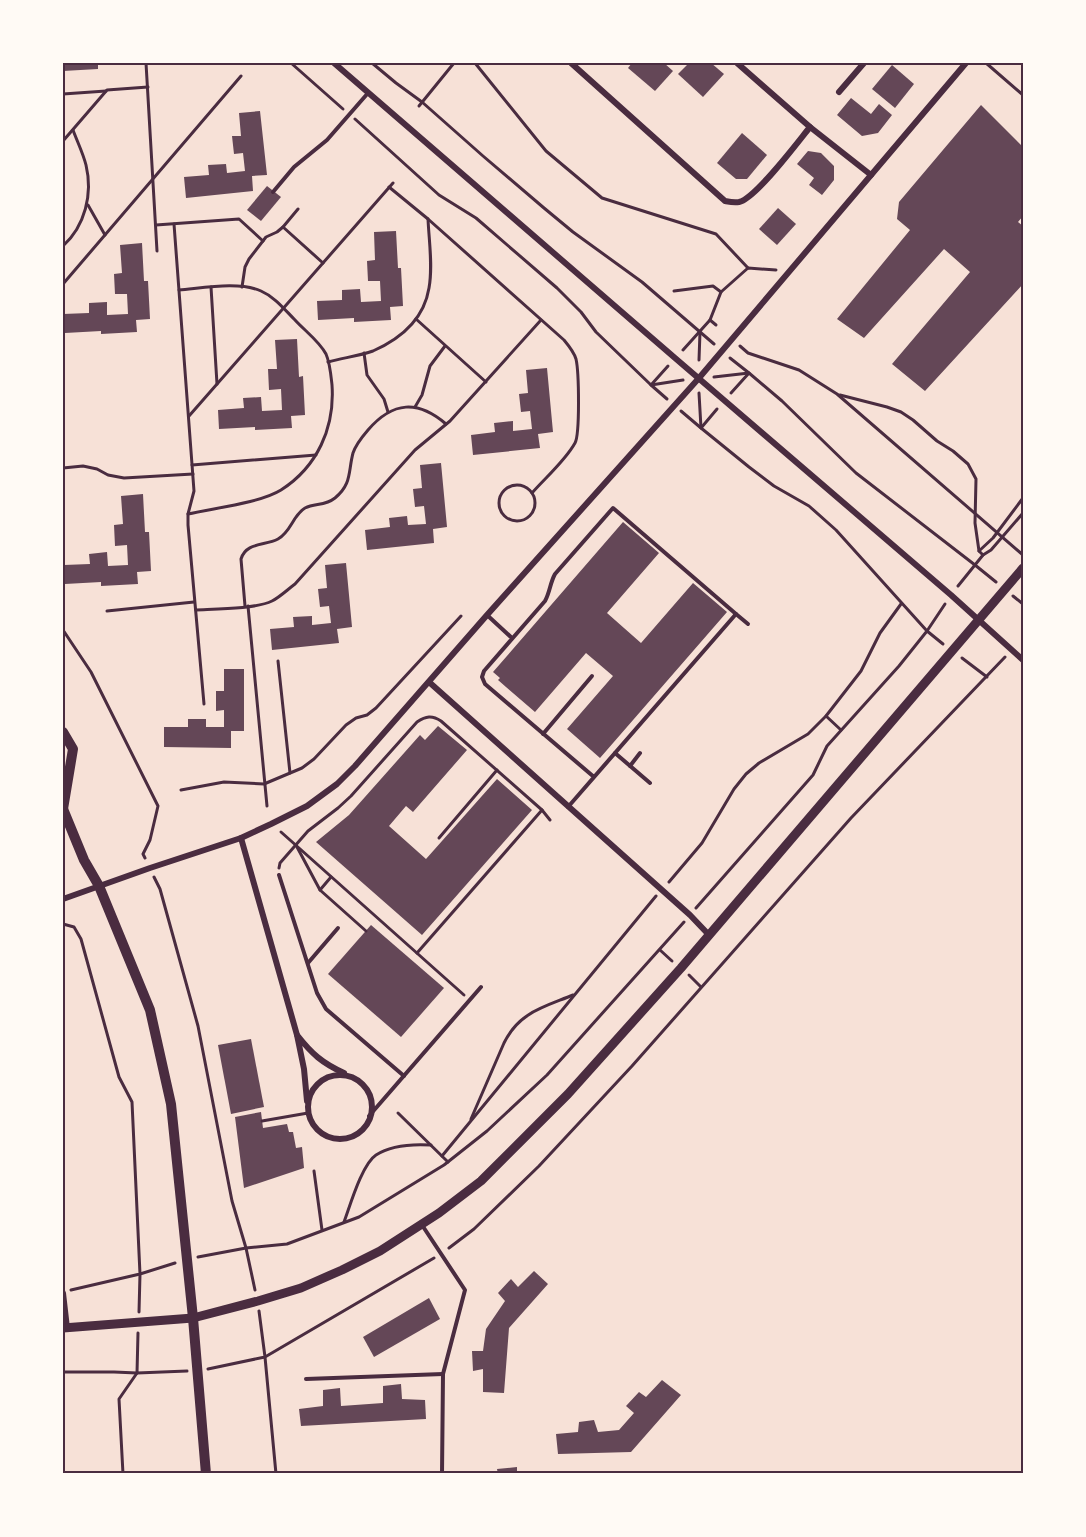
<svg xmlns="http://www.w3.org/2000/svg" width="1086" height="1537" viewBox="0 0 1086 1537" font-family="'Nunito Sans',sans-serif">
  <style>
    .building { fill: #644757 }
    .lines { fill: none; stroke-linecap: round; stroke-linejoin: round }
    .path { stroke: #4a2c40; stroke-width: 3 }
    .service { stroke: #4a2c40; stroke-width: 4 }
    .minor { stroke: #4a2c40; stroke-width: 6 }
    .tertiary { stroke: #4a2c40; stroke-width: 9 }
    .secondary { stroke: #4a2c40; stroke-width: 10 }
    .neatline { fill: none; stroke: #4a2c40; stroke-width: 2 }
  </style>
  <rect width="100%" height="100%" fill="#f7e1d7"/>
  <g class="building">
    <path d="M63,63H98V69L63,71Z"/>
    <path d="M632,63H664L673,71L655,91L628,68Z"/>
    <path d="M689,63H711L724,74L703,97L678,74Z"/>
    <path d="M892,65L914,84L895,108L872,89Z"/>
    <path d="M851,98L871,114L879,104L892,115L878,133L862,136L837,115Z"/>
    <path d="M981,105L1023,147V216L1018,222L1023,226V284L925,391L892,364L970,272L944,249L864,338L837,319L910,230L897,219L899,202Z"/>
    <path d="M260,111L267,175L252,176L253,191L186,198L184,177L209,175L208,165L226,164L227,173L245,171L243,153L234,154L232,136H241L239,113Z"/>
    <path d="M742,133L767,155L747,179H736L717,163Z"/>
    <path d="M808,151L821,153L834,166V180L822,195L809,185L814,178L797,164Z"/>
    <path d="M267,186L281,197L261,221L247,210Z"/>
    <path d="M778,208L796,224L777,245L759,229Z"/>
    <path d="M396,231L398,268H401L403,306L390,307L391,320L354,322V318L318,320L317,301L342,300V290L360,289L361,302L381,301L380,281H368L367,261L375,260L374,232Z"/>
    <path d="M142,243L144,281H148L150,319L136,320L137,332L101,334V331L65,333L63,314L89,313V303L107,302V315L128,314L127,294H115L114,274L122,273L120,245Z"/>
    <path d="M297,339L299,377L303,376L305,415L291,416L292,428L255,430V427L219,429L218,410L244,408L243,398L261,397L262,411L282,410L281,389L269,390L268,369H277L275,340Z"/>
    <path d="M547,368L553,432L538,434L540,448L473,455L471,435L495,432L494,423L513,421V431L532,429L530,411L521,412L519,394L528,393L526,370Z"/>
    <path d="M441,463L447,527L433,529L434,543L367,550L365,530L390,527L389,518L407,516L408,525L426,524L424,506L415,507L413,489L422,488L420,465Z"/>
    <path d="M143,494L145,532H149L151,571L137,572L138,584L101,586V582L65,584L64,565L90,564L89,554L107,552L108,566L128,565L127,545L115,546L114,525L123,524L121,496Z"/>
    <path d="M623,522L659,553L607,613L641,643L693,583L727,612L600,758L567,729L613,676L586,653L535,712L498,680L500,678L493,672Z"/>
    <path d="M346,563L352,627L337,629L339,643L272,650L270,629L294,627L293,617L312,616V625L331,623L329,606L320,607L318,589L327,588L325,565Z"/>
    <path d="M224,669H244V731H231V748L164,747V727H188V719H206V727H224V710L216,711V691H224Z"/>
    <path d="M438,726L467,750L413,812L406,806L389,826L426,859L497,779L532,810L422,935L316,842L349,815L420,735L425,740Z"/>
    <path d="M371,925L444,988L401,1037L328,974Z"/>
    <path d="M251,1039L264,1107L231,1114L218,1045Z"/>
    <path d="M261,1112L263,1128L287,1124L289,1132H293L296,1148L302,1147L304,1168L244,1188L235,1117Z"/>
    <path d="M534,1271L548,1284L509,1328L504,1393L483,1392V1369L473,1371L472,1351H483L486,1329L505,1301L498,1293L511,1279L518,1287Z"/>
    <path d="M429,1298L440,1319L374,1357L363,1337Z"/>
    <path d="M662,1380L681,1395L631,1452L558,1454L556,1434L578,1432L579,1422L594,1420L598,1432L619,1430L634,1413L626,1406L639,1392L646,1397Z"/>
    <path d="M401,1384L402,1399L425,1400L426,1419L301,1426L299,1409L323,1406V1390L340,1388L341,1406L383,1403V1386Z"/>
    <path d="M517,1467V1474H498L497,1469Z"/>
  </g>
  <g class="lines">
    <g class="path">
      <path d="M146,63L157,251"/>
      <path d="M291,63L343,109"/>
      <path d="M372,63L396,83L422,102L483,156L544,208L573,232L642,282L714,344"/>
      <path d="M475,63L546,151L602,198L716,234L748,268"/>
      <path d="M986,63L1023,95"/>
      <path d="M63,94L106,91"/>
      <path d="M419,106L454,63"/>
      <path d="M355,119L439,195L476,218L557,288L581,312L596,332L651,385L683,380"/>
      <path d="M63,141L107,90L148,87"/>
      <path d="M389,187L428,219L564,340C569,346 574,352 576,359C579,372 580,434 575,443C565,461 545,478 532,493"/>
      <path d="M88,205L105,235"/>
      <path d="M174,224L194,491L188,514V525L204,704"/>
      <path d="M156,225L239,219L263,241"/>
      <path d="M283,227L323,263"/>
      <path d="M63,246C85,226 93,194 86,165C83,153 77,141 73,130"/>
      <path d="M63,284L241,76"/>
      <path d="M211,287L217,384"/>
      <path d="M242,287L245,267L249,259L266,237L277,232L283,227L298,209"/>
      <path d="M179,290C203,288 239,281 261,291C275,297 285,310 295,320C305,331 319,341 326,354C330,363 331,376 332,385C335,428 317,467 281,490C260,503 214,508 188,514"/>
      <path d="M674,291L713,286L721,292"/>
      <path d="M416,319L486,382"/>
      <path d="M710,320L716,325"/>
      <path d="M740,346L748,353L799,370L837,394L1023,555"/>
      <path d="M683,350L710,320L721,292L748,268L776,270"/>
      <path d="M364,353L367,375L384,399L388,412"/>
      <path d="M730,358L749,373L731,393"/>
      <path d="M699,360L700,332"/>
      <path d="M328,362C342,358 359,356 373,351C400,339 424,319 429,288C433,266 429,241 428,219"/>
      <path d="M714,377L749,373L782,401L856,473L975,565L996,582"/>
      <path d="M840,395L887,407L901,412L913,420L937,441L953,451L968,464L976,479L975,523L979,551L983,555"/>
      <path d="M667,399L651,385L668,366"/>
      <path d="M415,407L422,395L430,366L445,346"/>
      <path d="M681,411L701,428L717,409"/>
      <path d="M189,416L393,183"/>
      <path d="M192,465L316,455"/>
      <path d="M63,468L83,466L97,469L108,475L124,478L193,474"/>
      <circle cx="517" cy="503" r="18"/>
      <path d="M979,551L993,538L1023,498"/>
      <path d="M958,586L983,555L991,550L1023,513"/>
      <path d="M1013,596L1023,604"/>
      <path d="M245,606L241,559C246,542 265,546 278,539C291,532 293,515 305,508C315,503 325,506 335,498C352,484 348,472 353,453C356,444 362,437 368,430C393,401 418,400 446,424"/>
      <path d="M248,606L267,806"/>
      <path d="M196,610C215,609 256,609 272,601C280,597 287,590 295,584L415,450L450,421L541,320"/>
      <path d="M107,611L194,602"/>
      <path d="M63,630L91,672L158,806L150,840L143,854L145,858"/>
      <path d="M943,644L927,631L945,604"/>
      <path d="M962,658L987,677"/>
      <path d="M278,661L290,773"/>
      <path d="M826,716L841,730"/>
      <path d="M181,790L224,782L264,784L302,768L314,759L346,725L356,718L367,715L376,708L461,616"/>
      <path d="M281,832L464,995"/>
      <path d="M439,838L497,770"/>
      <path d="M297,847L320,890"/>
      <path d="M279,868L280,863L308,831L338,808L351,796L417,722C426,716 432,715 441,721L542,810L550,820"/>
      <path d="M154,877L160,889L198,1026L232,1201L246,1248L255,1290"/>
      <path d="M331,877L320,890L366,931"/>
      <path d="M669,882L702,843L734,789L746,774L759,763L808,734L826,716L861,671L880,633L901,604"/>
      <path d="M696,908L813,775L827,746L899,666L927,631L836,530L809,506L774,486L749,467L701,428L699,393"/>
      <path d="M63,924L74,927L81,939L119,1077L132,1102L140,1274L71,1290"/>
      <path d="M660,950L672,961"/>
      <path d="M417,953L542,810"/>
      <path d="M689,975L701,987"/>
      <path d="M398,1113L448,1162"/>
      <path d="M471,1119L504,1043C519,1012 544,1007 573,995"/>
      <path d="M262,1121L308,1113"/>
      <path d="M442,1156L656,896"/>
      <path d="M314,1171L322,1230"/>
      <path d="M344,1222C350,1206 362,1164 376,1155C391,1145 414,1144 431,1145"/>
      <path d="M449,1248L474,1229L539,1166L632,1066L851,818L1005,657"/>
      <path d="M198,1257L246,1248L287,1244L359,1217L444,1165L487,1131L547,1075L684,922"/>
      <path d="M139,1312L140,1274L175,1263"/>
      <path d="M138,1333L137,1373L187,1371"/>
      <path d="M208,1369L265,1357L259,1311"/>
      <path d="M63,1372H114L137,1373"/>
      <path d="M123,1474L119,1399L137,1373"/>
      <path d="M276,1474L265,1357L434,1258"/>
    </g>
    <g class="service">
      <path d="M273,192L294,167L327,140L368,93"/>
      <path d="M736,614L748,624"/>
      <path d="M487,615L512,638"/>
      <path d="M543,734L592,676"/>
      <path d="M615,753L650,783"/>
      <path d="M630,766L640,753"/>
      <path d="M568,807L736,614L613,508L555,574C550,583 550,592 545,601L484,671L482,677L485,684L594,777"/>
      <path d="M279,875L317,993L326,1009L404,1076"/>
      <path d="M308,963L338,928"/>
      <path d="M369,1116L481,987"/>
      <path d="M422,1225L465,1290L443,1374L442,1474"/>
      <path d="M306,1379L443,1374"/>
    </g>
    <g class="minor">
      <path d="M334,63L675,358L951,595L1023,660"/>
      <path d="M571,63L725,201C730,202 734,203 739,202C756,198 797,143 810,127"/>
      <path d="M737,63L810,127L871,175"/>
      <path d="M839,92L864,63"/>
      <path d="M429,682L690,915L709,935"/>
      <path d="M241,838L297,1035"/>
      <path d="M63,899L150,868L241,838L271,824L307,806L337,784L355,766L487,615L699,378L966,63"/>
      <circle cx="340" cy="1107" r="32"/>
      <path d="M307,1101L304,1069L297,1035C312,1054 322,1063 344,1073"/>
      <path d="M63,1293L67,1328"/>
    </g>
    <path class="tertiary" d="M63,1328L193,1318L258,1301L301,1288L342,1270L380,1251L439,1213L481,1181L568,1094L681,968L1023,568"/>
    <g class="secondary">
      <path d="M63,732L73,749L63,809"/>
      <path d="M63,809L84,860L99,886L150,1010L171,1104L193,1318L206,1474"/>
    </g>
  </g>
  <rect width="1086" height="1537" fill="none" stroke="#fffaf5" stroke-width="129"/>
  <rect x="64" y="64" width="958" height="1408" class="neatline"/>
</svg>
